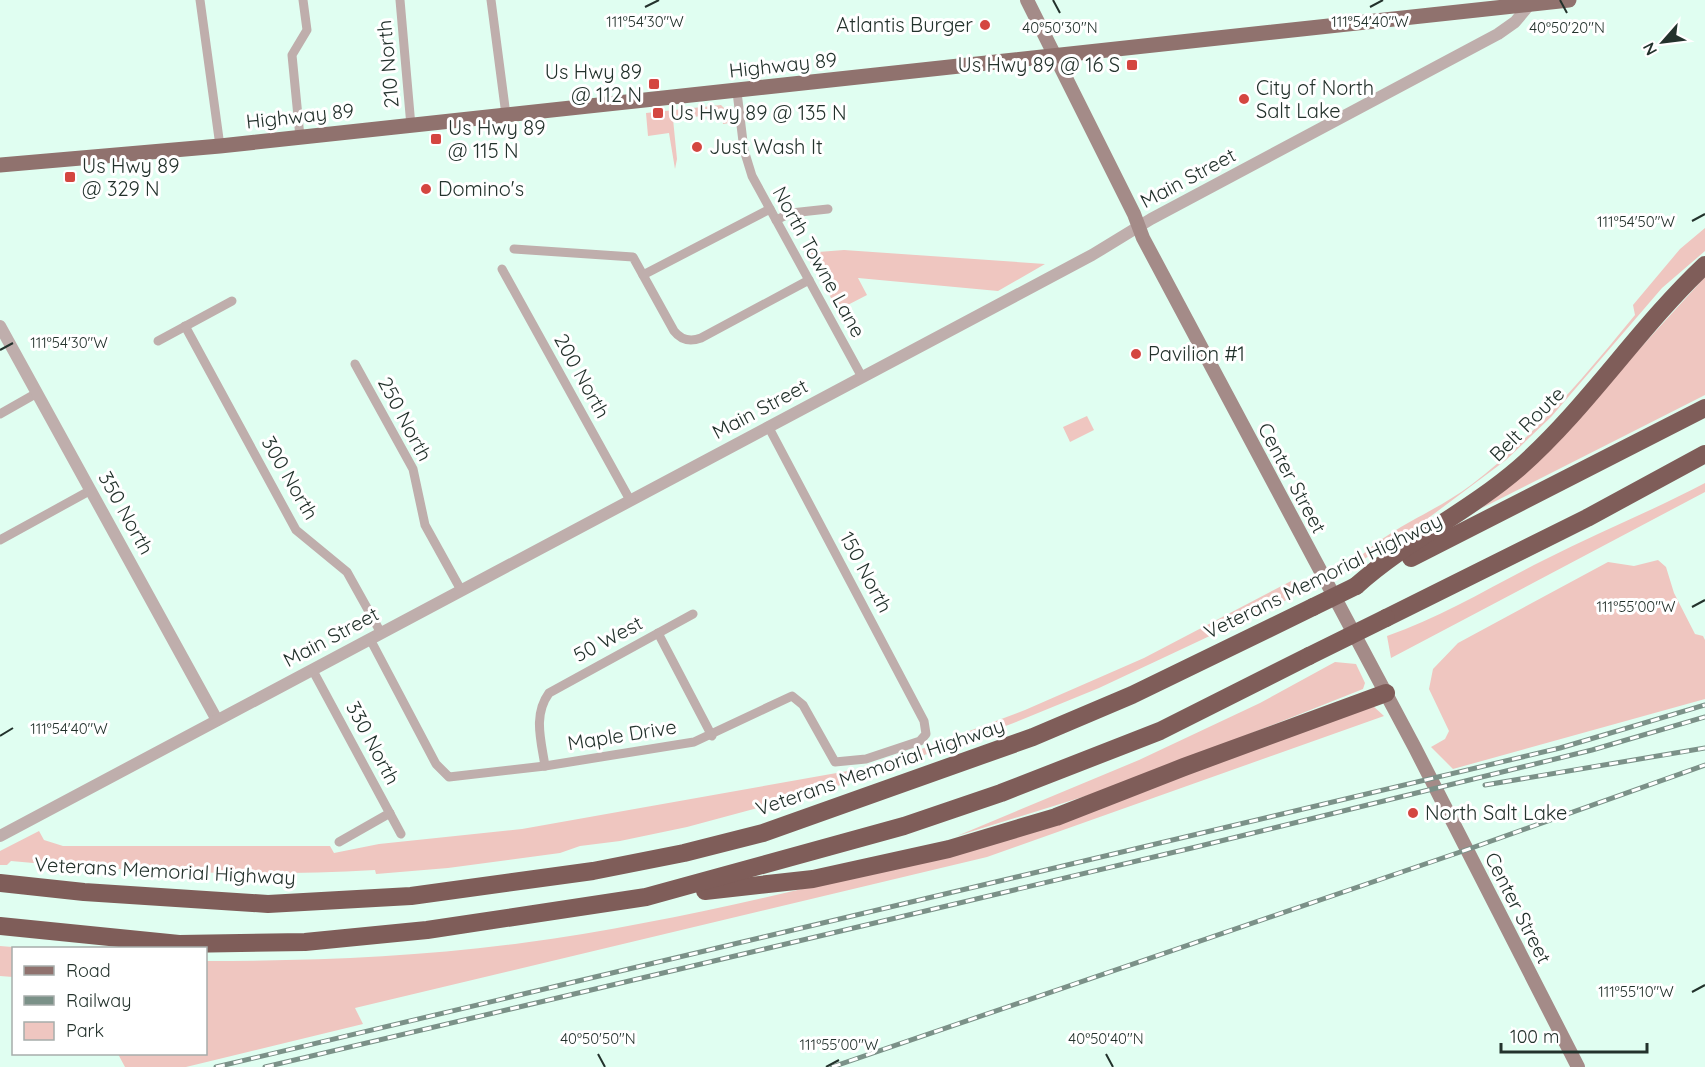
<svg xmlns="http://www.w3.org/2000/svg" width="1705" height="1067" viewBox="0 0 1705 1067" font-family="Quicksand,sans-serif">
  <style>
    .green { fill: #efc6c0 }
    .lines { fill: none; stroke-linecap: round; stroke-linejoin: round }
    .minor { stroke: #bfaeac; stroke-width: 9 }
    .tertiary { stroke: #bfaeac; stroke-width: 12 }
    .secondary { stroke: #a48b88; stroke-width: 14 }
    .primary { stroke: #90726e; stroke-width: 15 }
    .motorway { stroke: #7f5d59; stroke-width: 18 }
    .rail-casing { stroke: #7b9188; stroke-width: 5 }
    .rail { stroke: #fff; stroke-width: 3; stroke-dasharray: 9; stroke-linecap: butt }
    .motorway-bridge { stroke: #7f5d59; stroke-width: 18 }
    .ticks { fill: none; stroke: #23322c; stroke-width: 2 }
    .poi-dot { fill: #d44640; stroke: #fff; stroke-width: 2 }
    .labels { text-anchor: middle; stroke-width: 6; stroke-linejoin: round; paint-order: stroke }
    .poi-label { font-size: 20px; fill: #23322c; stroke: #fff; text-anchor: start }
    .street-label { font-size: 20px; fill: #23322c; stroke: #fff }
    .ticks-label { font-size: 15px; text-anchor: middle; fill: #23322c; stroke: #fff; stroke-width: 6; stroke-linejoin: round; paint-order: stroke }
  </style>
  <rect width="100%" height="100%" fill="#e0fef1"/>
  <g class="green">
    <path d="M721,105L729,113L730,123L723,124L722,114L673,119L677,159L675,169L669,133L648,136L646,113Z"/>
    <path d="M1705,228V251L1662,288L1551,417L1506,460L1415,528L1351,567C1381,530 1433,514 1471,485C1534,437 1585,376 1635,315L1633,305L1680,249Z"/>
    <path d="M844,250L1045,264L998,291L858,278L867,295L838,310L805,253Z"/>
    <path d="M1705,277V395L1482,508L1530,469Z"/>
    <path d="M1087,416L1094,430L1070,442L1063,427Z"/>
    <path d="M1705,483V492L1391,658L1387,636C1442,617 1492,586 1544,560C1597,533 1652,511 1705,483Z"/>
    <path d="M1658,560L1666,567L1674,593L1695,634L1703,636L1705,640V699L1453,769L1431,747L1445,739L1449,731L1429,689L1433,669L1458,643L1608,562L1634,566Z"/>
    <path d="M1295,579L1300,591L1297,595L1099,688L1011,724L832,788L687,827L620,841L580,846L560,853L448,868L376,874L375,870C253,877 133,872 11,861L7,865H0V851L39,831L44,840L63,846H330L334,853L379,844L522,829L876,766L1025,710L1144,658Z"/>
    <path d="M1335,662L1356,664L1365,683L1363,689L1121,785L957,836L1139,760L1260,703Z"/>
    <path d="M1372,705L1384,716L987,857L355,1008L363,1024L186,1067H125L118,1054H206V961C312,961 417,957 522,943C642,927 761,899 878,871Z"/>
    <path d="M0,946L25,948H14L13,977L0,976Z"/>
  </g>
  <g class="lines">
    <g class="minor">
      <path d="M200,0L220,146"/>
      <path d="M400,0L411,126"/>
      <path d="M491,0L506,115"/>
      <path d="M737,92L744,150L752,176L862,377"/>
      <path d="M300,137L292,55L307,30L303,0"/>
      <path d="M776,220L791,213L828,209"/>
      <path d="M514,249L633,257L674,331C681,340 690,342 701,338L809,280"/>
      <path d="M502,269L630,500"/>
      <path d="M643,275L770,209"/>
      <path d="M185,326L296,530L347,572L381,633"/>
      <path d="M158,341L232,301"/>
      <path d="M355,364L413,469L425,525L461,590"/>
      <path d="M0,414L37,393"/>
      <path d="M0,540L91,490"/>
      <path d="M658,633L712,736"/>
      <path d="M370,639L436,764L449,777L545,766L694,742L792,696L803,705L835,762L866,759L920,741L926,734L924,721L768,426"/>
      <path d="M312,669L401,834"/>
      <path d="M545,766C541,740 533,715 549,693L693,614"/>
      <path d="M339,842L390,813"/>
    </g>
    <g class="tertiary">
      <path d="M0,326L217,720"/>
      <path d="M0,836L1092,255L1151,219L1498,34L1515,22L1530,4"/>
    </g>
    <path class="secondary" d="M1027,0L1134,214L1143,238L1415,748L1578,1067"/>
    <path class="primary" d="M0,165L220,146L1569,0"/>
    <g class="motorway">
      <path d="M1411,558L1705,408"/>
      <path d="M1356,586C1406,541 1468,512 1519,468C1588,407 1638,328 1705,265"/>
      <path d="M1386,618L1587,518L1705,454"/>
      <path d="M0,883L84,892L268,904L411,896L593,871L684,853L763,833L1033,737L1132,695L1313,607"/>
      <path d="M705,891L813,879L949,849L1056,817L1184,767L1386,693"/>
      <path d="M0,926L179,944L305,942L427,930L646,897L904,826L1001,793L1160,731L1309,656"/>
    </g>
    <defs>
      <g id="rail">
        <path d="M1485,785L1705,748"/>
        <path d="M216,1067L1560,748L1705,705"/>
        <path d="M265,1067L1196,847L1592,750L1705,717"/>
        <path d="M832,1067L1466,850L1705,765"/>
      </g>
    </defs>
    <use href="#rail" class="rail-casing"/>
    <use href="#rail" class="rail"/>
    <g class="motorway-bridge">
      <path d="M1313,607L1356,586"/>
      <path d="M1309,656L1386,618"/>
    </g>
  </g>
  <path class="ticks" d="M1053,0L1060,13M1560,0L1567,13M645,7L659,0M1370,7L1383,0M1692,221L1705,214M0,350L13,343M1692,607L1705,600M0,736L13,728M1692,992L1705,985M598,1054L605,1067M1106,1054L1113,1067M826,1067L839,1060"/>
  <g class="poi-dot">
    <circle cx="985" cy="25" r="6"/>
    <rect x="1126" y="59" width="12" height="12" rx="3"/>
    <rect x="648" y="78" width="12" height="12" rx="3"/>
    <circle cx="1244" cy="99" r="6"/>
    <rect x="652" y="107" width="12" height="12" rx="3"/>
    <rect x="430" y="133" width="12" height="12" rx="3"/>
    <circle cx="697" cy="147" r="6"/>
    <rect x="64" y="171" width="12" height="12" rx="3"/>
    <circle cx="426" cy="189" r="6"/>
    <circle cx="1136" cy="354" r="6"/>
    <circle cx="1413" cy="813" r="6"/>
  </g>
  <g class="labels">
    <g class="poi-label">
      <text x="973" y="32" text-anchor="end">Atlantis Burger</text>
      <text x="1120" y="72" text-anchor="end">Us Hwy 89 @ 16 S</text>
      <text x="642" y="79" text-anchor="end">Us Hwy 89<tspan x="642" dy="23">@ 112 N</tspan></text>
      <text x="1256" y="95">City of North<tspan x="1256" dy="23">Salt Lake</tspan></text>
      <text x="670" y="120">Us Hwy 89 @ 135 N</text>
      <text x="448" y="135">Us Hwy 89<tspan x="448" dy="23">@ 115 N</tspan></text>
      <text x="709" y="154">Just Wash It</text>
      <text x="82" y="173">Us Hwy 89<tspan x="82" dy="23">@ 329 N</tspan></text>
      <text x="438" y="196">Domino's</text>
      <text x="1148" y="361">Pavilion #1</text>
      <text x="1425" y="820">North Salt Lake</text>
    </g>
    <g class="street-label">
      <text transform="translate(388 64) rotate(-95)" y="7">210 North</text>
      <text transform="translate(783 65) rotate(-6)" y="7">Highway 89</text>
      <text transform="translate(300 116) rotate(-6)" y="7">Highway 89</text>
      <text transform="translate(1188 178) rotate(-28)" y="7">Main Street</text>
      <text transform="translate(819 262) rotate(61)" y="7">North Towne Lane</text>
      <text transform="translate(582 376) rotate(61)" y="7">200 North</text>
      <text transform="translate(760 409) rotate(-28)" y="7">Main Street</text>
      <text transform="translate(405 419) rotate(62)" y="7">250 North</text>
      <text transform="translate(1527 424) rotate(-45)" y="7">Belt Route</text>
      <text transform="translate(290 478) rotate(60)" y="7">300 North</text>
      <text transform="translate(1292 478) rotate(62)" y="7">Center Street</text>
      <text transform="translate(126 513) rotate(61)" y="7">350 North</text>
      <text transform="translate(866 572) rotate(62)" y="7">150 North</text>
      <text transform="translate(1323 576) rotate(-26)" y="7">Veterans Memorial Highway</text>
      <text transform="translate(331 637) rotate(-28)" y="7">Main Street</text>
      <text transform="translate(608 639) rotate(-28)" y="7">50 West</text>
      <text transform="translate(622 735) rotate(-9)" y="7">Maple Drive</text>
      <text transform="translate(373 743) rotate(62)" y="7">330 North</text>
      <text transform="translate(880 767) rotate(-19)" y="7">Veterans Memorial Highway</text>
      <text transform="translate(165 871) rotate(3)" y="7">Veterans Memorial Highway</text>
      <text transform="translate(1518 908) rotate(63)" y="7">Center Street</text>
    </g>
  </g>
  <g class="ticks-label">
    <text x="1370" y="27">111°54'40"W</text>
    <text x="645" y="27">111°54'30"W</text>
    <text x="1060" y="33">40°50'30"N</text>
    <text x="1567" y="33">40°50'20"N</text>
    <text x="1636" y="227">111°54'50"W</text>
    <text x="69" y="348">111°54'30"W</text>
    <text x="1636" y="612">111°55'00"W</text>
    <text x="69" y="734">111°54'40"W</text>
    <text x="1636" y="997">111°55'10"W</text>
    <text x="598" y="1044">40°50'50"N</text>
    <text x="1106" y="1044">40°50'40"N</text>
    <text x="839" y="1050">111°55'00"W</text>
  </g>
  <rect x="12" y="947" width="195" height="108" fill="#ffffff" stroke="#a7adab" stroke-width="1.5"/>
  <rect x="24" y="966" width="30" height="9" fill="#90726e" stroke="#a7adab" stroke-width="1.5"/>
  <text x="66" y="977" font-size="18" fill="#23322c">Road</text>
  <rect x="24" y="996" width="30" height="9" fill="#7b9188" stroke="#a7adab" stroke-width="1.5"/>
  <text x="66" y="1007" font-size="18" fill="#23322c">Railway</text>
  <rect x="24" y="1022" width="30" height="18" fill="#efc6c0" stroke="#a7adab" stroke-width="1.5"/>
  <text x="66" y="1037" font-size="18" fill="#23322c">Park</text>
  <g transform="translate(1663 42) rotate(242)" stroke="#ffffff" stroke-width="4.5" paint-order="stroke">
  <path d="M0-4.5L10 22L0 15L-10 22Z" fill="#23322c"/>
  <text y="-9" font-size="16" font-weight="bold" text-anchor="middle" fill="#23322c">N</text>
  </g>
  <path d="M1501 1043v9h146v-9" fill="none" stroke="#23322c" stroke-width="3"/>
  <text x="1510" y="1043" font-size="18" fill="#23322c" stroke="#ffffff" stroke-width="4.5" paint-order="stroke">100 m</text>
</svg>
